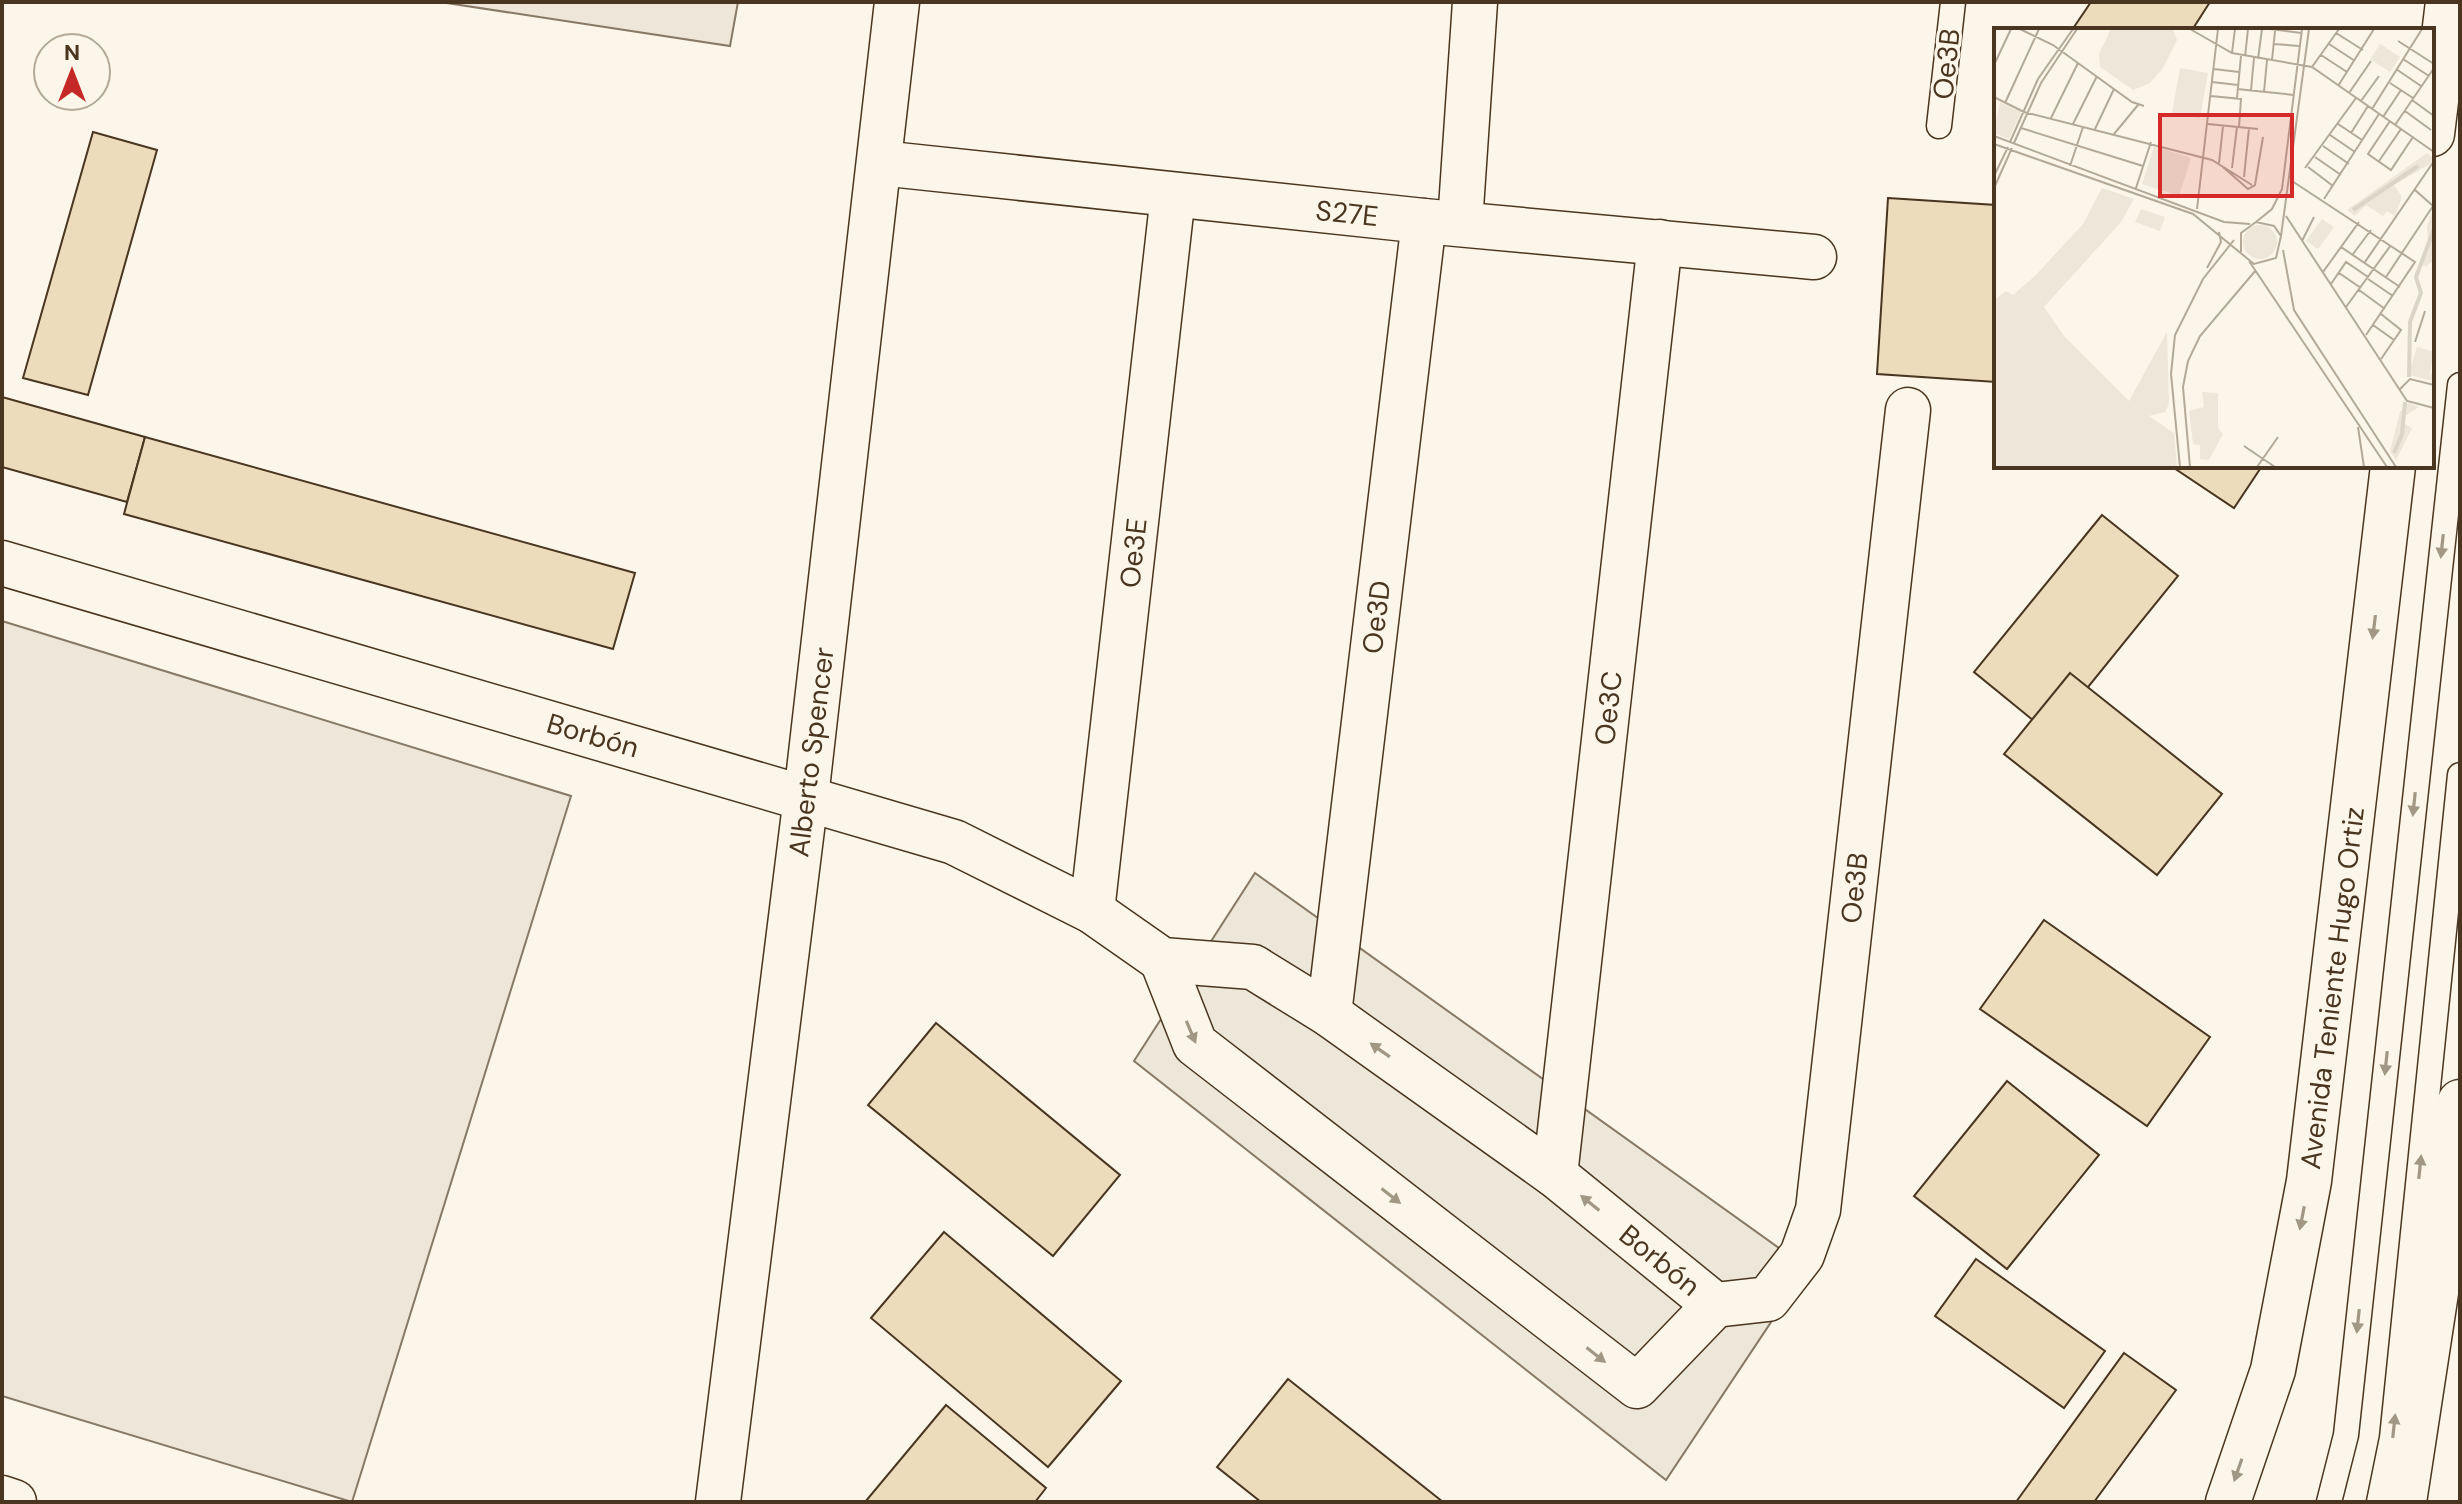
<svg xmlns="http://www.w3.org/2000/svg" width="2462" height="1504" viewBox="0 0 2462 1504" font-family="'DM Sans',sans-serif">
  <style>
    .green { fill: #ede6d9; stroke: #887966; stroke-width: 2 }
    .parking { fill: #ede7d9; stroke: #887966; stroke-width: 2 }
    .building { fill: #ecdcbc; stroke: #4a3520; stroke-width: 2 }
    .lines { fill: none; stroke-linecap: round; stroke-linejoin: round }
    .lane-casing { stroke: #4a3520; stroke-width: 27 }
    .street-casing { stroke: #4a3520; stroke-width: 47 }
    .secondary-casing { stroke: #4a3520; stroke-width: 47 }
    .primary-casing { stroke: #4a3520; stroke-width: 47 }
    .lane { stroke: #fbf6e9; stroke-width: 24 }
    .street { stroke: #fbf6e9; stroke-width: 44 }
    .secondary { stroke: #fbf6e9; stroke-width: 44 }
    .primary { stroke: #fbf6e9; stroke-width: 44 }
    .oneway { fill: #a29684 }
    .labels { text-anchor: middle; stroke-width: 6; stroke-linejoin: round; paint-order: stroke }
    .street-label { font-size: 28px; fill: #4a3520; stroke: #fbf6e9 }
    .inset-river { fill: none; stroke: #dcd4c6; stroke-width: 4 }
    .inset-road { fill: none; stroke: #b4a999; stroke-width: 2 }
    .view { fill: #d62828; fill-opacity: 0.15; stroke: #d62828; stroke-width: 4 }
    .inset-edge { fill: none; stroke: #4a3520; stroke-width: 4 }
  </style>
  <rect width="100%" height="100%" fill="#fbf6e9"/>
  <g class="green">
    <path d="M440,2H738L730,46Z"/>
    <path d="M2,621L571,796L352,1502L2,1396Z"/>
  </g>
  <path class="parking" d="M1255,873L1807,1268L1666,1480L1134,1061Z"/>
  <g class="building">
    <path d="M2091,2H2210L2192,30H2072Z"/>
    <path d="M93,132L157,150L88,395L23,378Z"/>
    <path d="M1888,198L1996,205V382L1877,374Z"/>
    <path d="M2,397L145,437L127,502L2,467Z"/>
    <path d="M145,437L635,573L613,649L124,514Z"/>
    <path d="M2171,466H2262L2234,508Z"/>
    <path d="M2102,515L2178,576L2050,734L1974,672Z"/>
    <path d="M2070,673L2222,794L2157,875L2004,754Z"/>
    <path d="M2044,920L2210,1037L2147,1126L1980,1009Z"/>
    <path d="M936,1023L1120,1175L1053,1256L868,1105Z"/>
    <path d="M2007,1081L2099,1155L2007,1269L1914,1196Z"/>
    <path d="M944,1232L1121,1381L1048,1467L871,1318Z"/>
    <path d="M1976,1259L2105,1351L2064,1408L1935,1316Z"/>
    <path d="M2124,1353L2176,1390L2094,1502H2016Z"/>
    <path d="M1288,1379L1443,1502H1261L1217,1467Z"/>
    <path d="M946,1405L1046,1488L1035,1502H865Z"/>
  </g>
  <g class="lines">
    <defs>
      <g id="lane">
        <path d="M1939,126L1953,2"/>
        <path d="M2329,1502L2346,1435L2460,385"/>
        <path d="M2379,1502L2392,1438L2460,775"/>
      </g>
      <g id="street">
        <path d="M880,163L1424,221L1814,257"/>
        <path d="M1460,223L1475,2"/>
        <path d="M2,563L954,842L1092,911L1162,960L1253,967L1329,1014L1555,1175L1715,1305"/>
        <path d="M1092,911L1173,195"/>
        <path d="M1162,960L1195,1044L1637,1386L1715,1305"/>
        <path d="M1329,1014L1424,221"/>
        <path d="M1555,1175L1660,242"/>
        <path d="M1715,1305L1768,1299L1802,1255L1818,1210L1908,410"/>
        <path d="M718,1502L806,797L897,2"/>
      </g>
      <g id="secondary">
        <path d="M2432,134L2448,2"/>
        <path d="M2228,1502L2273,1370L2309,1181L2393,466"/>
        <path d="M2404,1502L2446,1227L2460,1102"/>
      </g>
      <path id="primary" d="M2,1498L14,1502"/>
    </defs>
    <use href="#lane" class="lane-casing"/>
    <use href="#street" class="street-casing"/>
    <use href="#secondary" class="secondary-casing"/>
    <use href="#primary" class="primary-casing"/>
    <use href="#lane" class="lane"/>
    <use href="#street" class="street"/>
    <use href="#secondary" class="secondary"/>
    <use href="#primary" class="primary"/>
  </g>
  <defs><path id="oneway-solid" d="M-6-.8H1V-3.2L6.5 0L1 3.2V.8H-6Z" transform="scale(2)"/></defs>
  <g class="oneway">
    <use href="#oneway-solid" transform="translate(2442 546) rotate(96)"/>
    <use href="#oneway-solid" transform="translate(2374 627) rotate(97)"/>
    <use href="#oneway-solid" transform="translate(2414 804) rotate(96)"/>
    <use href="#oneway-solid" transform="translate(1191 1032) rotate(67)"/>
    <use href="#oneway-solid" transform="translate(1380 1050) rotate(-145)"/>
    <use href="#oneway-solid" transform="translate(2386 1063) rotate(96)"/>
    <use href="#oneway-solid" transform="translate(2420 1167) rotate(-84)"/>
    <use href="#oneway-solid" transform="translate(1391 1196) rotate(38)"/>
    <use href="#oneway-solid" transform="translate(1590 1203) rotate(-141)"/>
    <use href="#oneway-solid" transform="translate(2302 1218) rotate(101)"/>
    <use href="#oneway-solid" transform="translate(2358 1321) rotate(96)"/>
    <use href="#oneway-solid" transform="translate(1596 1355) rotate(38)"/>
    <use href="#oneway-solid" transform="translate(2394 1426) rotate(-84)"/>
    <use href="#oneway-solid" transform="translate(2238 1470) rotate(109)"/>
  </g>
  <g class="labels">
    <g class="street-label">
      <text transform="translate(1946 64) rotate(-84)" y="10">Oe3B</text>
      <text transform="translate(1347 213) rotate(6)" y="10">S27E</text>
      <text transform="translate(1133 553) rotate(-84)" y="10">Oe3E</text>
      <text transform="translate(1376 617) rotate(-83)" y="10">Oe3D</text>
      <text transform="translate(1608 708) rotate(-84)" y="10">Oe3C</text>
      <text transform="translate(593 735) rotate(16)" y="10">Borbón</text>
      <text transform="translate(811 752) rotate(-83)" y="10">Alberto Spencer</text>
      <text transform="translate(1854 888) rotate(-84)" y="10">Oe3B</text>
      <text transform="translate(2332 988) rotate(-83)" y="10">Avenida Teniente Hugo Ortiz</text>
      <text transform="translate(1660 1260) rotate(39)" y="10">Borbón</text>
    </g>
  </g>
  <g transform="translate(1994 28)">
    <rect width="440" height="440" fill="#fbf6e9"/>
    <path d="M117,1H179L183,12L169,40L156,55L139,62L106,39L105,26ZM386,16L406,29L396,44L376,31ZM186,40L214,45L206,90L178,85ZM6,74L27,84L15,111L0,105ZM160,118L197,130L185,168L148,156ZM433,125L439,130L436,136L400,157L408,169L401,188L393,183L389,188L372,177L361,188L353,182ZM108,160L140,171L127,194L50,279L70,308L135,373L173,304L175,376L171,384L155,388L180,405L183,439H0V272L12,263L19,267L41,248L89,196ZM440,178V231L432,239L425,236L434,224L433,198ZM147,181L171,189L166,203L141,194ZM328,191L340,199L324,221L312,213ZM249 214a17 17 0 1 1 34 0a17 17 0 1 1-34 0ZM423,319L440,324L435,350L440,340V353L415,347ZM208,364L224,365V400L229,406L215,432L206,431V417L199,416L195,383L210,379ZM414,375L425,379L411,388V396L418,400L402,432L396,423L406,384Z" fill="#ede6d9"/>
    <path class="inset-river" d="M359,182L424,138M415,349L416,294L427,265L422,249L440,201M400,425L408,406L411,374"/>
    <path class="inset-road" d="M26,1L59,17L138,74L150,78M196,1L238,25L318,39L440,124M276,1L307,5M342,5L369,22M404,13L440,36M280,16L305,18M335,16L361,33M238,25L241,1M327,27L353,44M251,29L254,1M264,31L268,1M409,31L435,48M278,32L281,3M0,37L17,1M318,39L345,1M220,41L245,44M402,41L427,58M218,54L244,57M396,55L419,70M344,58L380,1M243,61L300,67M257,62L260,30M270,64L273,32M355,65L377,33M217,68L247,71L245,99M0,69L30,84L218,132L258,157M243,70L247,28M418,72L440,88M367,73L385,48M11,75L45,1M378,81L428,1M411,83L437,102M389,89L407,62M57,90L84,35M396,93L374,126L397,142L419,109M79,96L103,48M214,96L264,101M344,96L368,112M401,97L440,40M27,100L149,138M101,101L120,61M357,105L374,78M120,106L144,77M336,107L361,124M0,108L230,194L256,196M16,114L44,51L79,1M20,115L47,55L83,1M0,116L199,186L260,236L282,230L287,208L280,198L262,194L247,205V224M329,118L355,136M321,129L347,147M385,133L407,101M225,135L229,98M76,138L89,99M229,139L254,161L261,157L269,109M314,139L339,158M238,140L243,99M311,140L362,70M0,148L14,119M250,149L255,100M298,153L421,234L372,307M0,160L18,120M142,160L157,114M330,171L385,86M203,181L224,1M292,188L413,373L440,380M262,194L278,181L288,161L308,1M287,208L315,1M308,213L320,189M347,219L406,259M289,222L300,282L402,439M359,226L377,202M255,233L393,439M371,234L440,133M213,240L227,214L225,204M329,244L365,194M345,245L367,260M392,249L439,178L421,162M374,251L399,268M337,256L352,234L374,249M365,262L391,281M352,279L397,217M379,297L400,312M421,314L431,283M387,331L407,302L387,286M406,361L416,351L440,357M364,399L370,439M250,418L281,439M186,439L177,346L181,307L209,251L240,212M196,439L189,359L194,333L206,308L262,242M263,439L284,409"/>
    <path class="view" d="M166,87H298V168H166Z"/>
    <rect width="440" height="440" class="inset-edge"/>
  </g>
  <rect width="2462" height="1504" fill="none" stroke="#4a3520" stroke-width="8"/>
  <g transform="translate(72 72)"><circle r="38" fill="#fbf6e9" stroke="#b4a999" stroke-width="2"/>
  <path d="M0-6L14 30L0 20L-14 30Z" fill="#c62828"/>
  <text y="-12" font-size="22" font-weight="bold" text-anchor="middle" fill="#4a3520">N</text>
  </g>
</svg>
